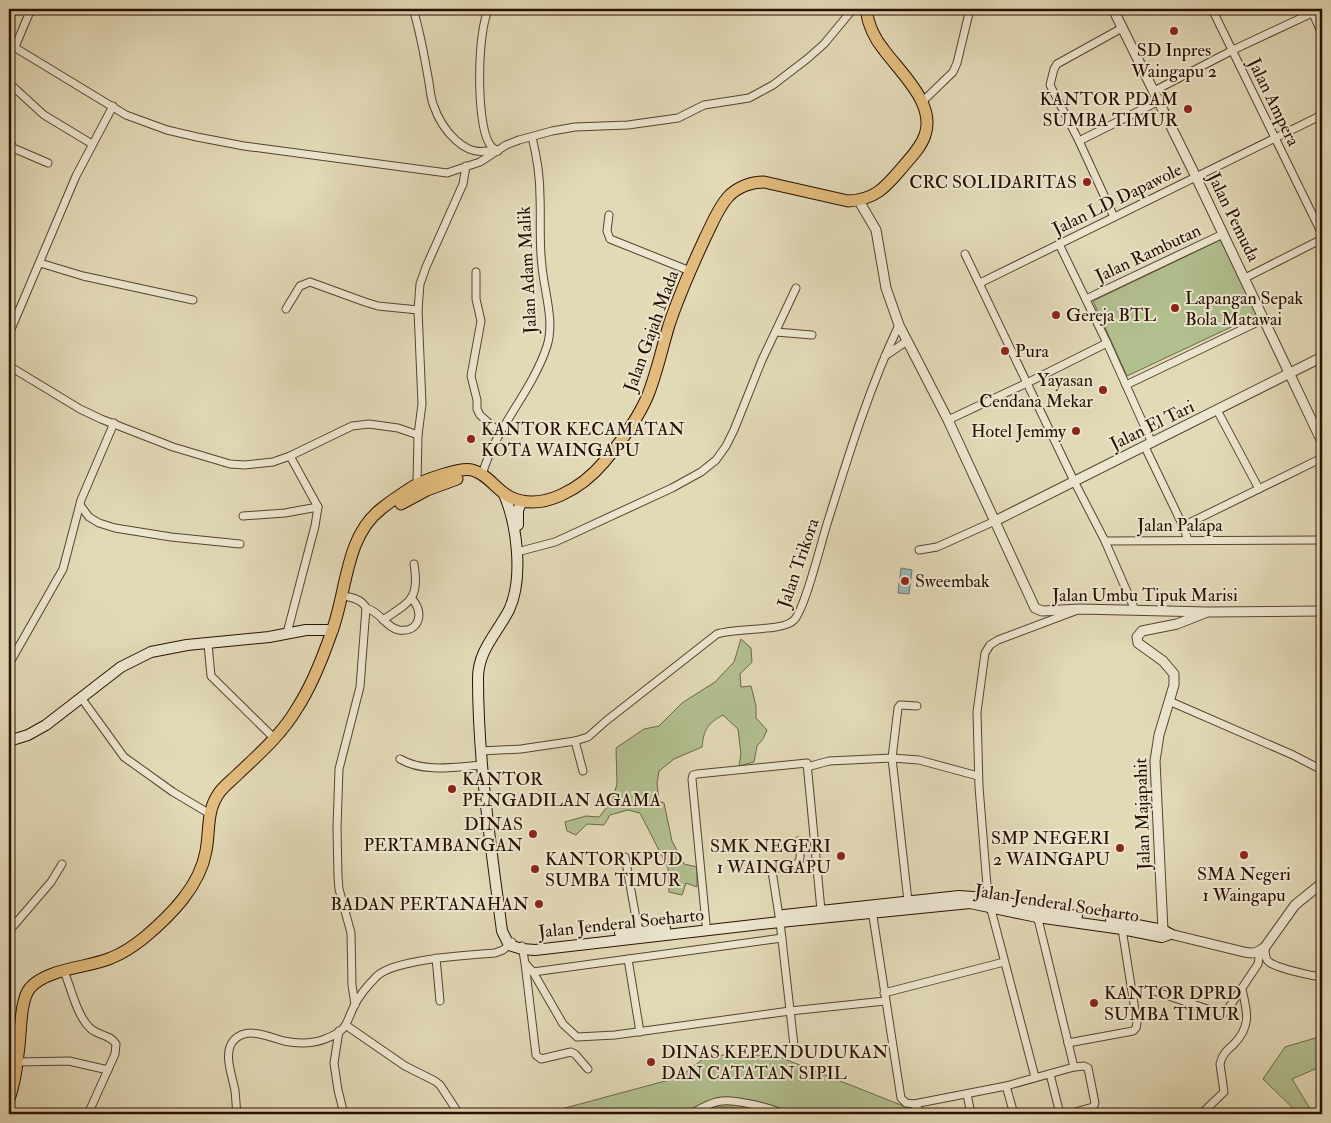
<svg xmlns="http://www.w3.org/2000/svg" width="1331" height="1123" viewBox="0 0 1331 1123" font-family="'IM FELL Double Pica',serif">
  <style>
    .green { fill: #b2bf8f; stroke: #6d6748 }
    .water { fill: #9bb7bb; stroke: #6d7470 }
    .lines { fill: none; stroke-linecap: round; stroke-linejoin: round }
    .minor-casing { stroke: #56422e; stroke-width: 9 }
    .tertiary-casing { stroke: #56422e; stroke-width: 11 }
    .secondary-casing { stroke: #280f00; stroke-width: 12 }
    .trunk-casing { stroke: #280f00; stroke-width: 13 }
    .minor { stroke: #ece6d0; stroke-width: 7 }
    .tertiary { stroke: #ece6d0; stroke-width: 9 }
    .secondary { stroke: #ece6d0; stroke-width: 10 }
    .trunk { stroke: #e1bc7c; stroke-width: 11 }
    .poi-dot { fill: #8f2418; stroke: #ece6d0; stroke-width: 2 }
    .labels { text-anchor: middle; stroke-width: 4; stroke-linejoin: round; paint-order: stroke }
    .poi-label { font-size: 18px; fill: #280f00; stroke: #ece6d0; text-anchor: start }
    .street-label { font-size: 18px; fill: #280f00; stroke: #ece6d0 }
  </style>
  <rect width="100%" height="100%" fill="#e2d9b7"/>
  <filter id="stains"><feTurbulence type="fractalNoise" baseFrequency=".004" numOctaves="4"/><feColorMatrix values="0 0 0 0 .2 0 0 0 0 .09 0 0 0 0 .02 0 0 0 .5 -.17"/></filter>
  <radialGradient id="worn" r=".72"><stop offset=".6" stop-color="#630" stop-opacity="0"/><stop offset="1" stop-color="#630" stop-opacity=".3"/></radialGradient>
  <g class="green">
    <path d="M1222,239L1259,314L1127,376L1093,301Z"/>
    <path d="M741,639L751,648L752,662L740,674L741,687L751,686L756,706V718L767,730L763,739L757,746L754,762L739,766L741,754L738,729L723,715C707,724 704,729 702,747L674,759L659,771L657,783L659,801L664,803L672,841L684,864L697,867V887L686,883L682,895L669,892L668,868L640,813L628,810L610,815L604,825L587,824L576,835L567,831L565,822L586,816L599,817L612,801L617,784L616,748L644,729L659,726L682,703L715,682L734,662Z"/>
    <path d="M1322,1036V1066L1292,1079L1309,1107L1319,1114H1299L1263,1079L1285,1047Z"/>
    <path d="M708,1055L777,1056L916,1111L920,1114H761L732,1107H714L702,1114H543L680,1077Z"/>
  </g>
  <path class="water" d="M901,568L912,570L909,594L898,593Z"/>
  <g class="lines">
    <defs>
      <g id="minor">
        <path d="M413,9C420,31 424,54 428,77C430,86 430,95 433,104C441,128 465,161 494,149"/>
        <path d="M489,9C477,29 476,122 489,143C491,147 494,149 498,151"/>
        <path d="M1212,9L1322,234"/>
        <path d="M1311,9L1322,34"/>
        <path d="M9,44L126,115L167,130L197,137L244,146L447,173L480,162L506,145L519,140L552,131L575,127L628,125L678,118L704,105L749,98L773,85L807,59L824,44L853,9"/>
        <path d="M15,47L31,9"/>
        <path d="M9,83L44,115L92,144"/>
        <path d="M1154,91L1233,50L1312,13"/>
        <path d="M922,102L953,72L957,63L970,9"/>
        <path d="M9,139L13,148L48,163"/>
        <path d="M1079,141L1159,101"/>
        <path d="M609,215L607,231L610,239L690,271"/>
        <path d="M1114,217L1079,141L1050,85L1054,69L1057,64L1122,28"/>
        <path d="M1059,244L1107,343L1152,443"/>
        <path d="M965,254L1074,481L1105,541L1322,540"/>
        <path d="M40,263L83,276L193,300"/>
        <path d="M476,272V299L481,321L471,376L477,400V409L480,415L500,433"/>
        <path d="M1245,278L1322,239"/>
        <path d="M980,283L1322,115"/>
        <path d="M1086,299L1223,234"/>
        <path d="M286,309L300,286L310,282L365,302L378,306L418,310"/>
        <path d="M776,332L812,335"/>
        <path d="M9,334L76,176L113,106"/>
        <path d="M885,356L907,341"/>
        <path d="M9,366L80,409L101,419L173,447L230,464L245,465L273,462L290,456L352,426L369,424L398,428L418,435"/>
        <path d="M1126,385L1264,319"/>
        <path d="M1217,410L1259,489"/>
        <path d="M948,420L1027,383L1107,343"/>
        <path d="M1145,447L1183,526L1188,540"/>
        <path d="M482,475C495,428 532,392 547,346C555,321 544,291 542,266C539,243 541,220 540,197C540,177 537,157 532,137"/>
        <path d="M417,484L418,435L422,404L418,310L420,284L426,267L463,184L466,166"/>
        <path d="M80,505L89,517L99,523L115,528L171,537L240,544"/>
        <path d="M243,516L285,513L318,507"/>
        <path d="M1183,526L1322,458"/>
        <path d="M1105,541L1135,610"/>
        <path d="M9,543V549"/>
        <path d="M919,550L937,547L995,521"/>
        <path d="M517,552L555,542L566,537L672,488L701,472L716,460L726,446L734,430L762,360L796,288"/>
        <path d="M342,596C351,597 362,599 366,608L360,687L339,769L337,828L338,877L339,889L351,933L352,985L355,1005"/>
        <path d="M366,608C381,612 385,627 399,630C420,633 425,611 411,598"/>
        <path d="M383,620C409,602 420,600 414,564"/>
        <path d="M287,633L315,526L318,507L290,456"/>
        <path d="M208,644L211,676L275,739"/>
        <path d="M9,664L63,569L81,500L114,423"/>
        <path d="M82,699L124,757L173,792L210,814"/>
        <path d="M1169,701L1293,755L1322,770"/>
        <path d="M575,741L583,771"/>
        <path d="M481,751L521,749L575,741L588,737L606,721L717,634C736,627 783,632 794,620C805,609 821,543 827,524C848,457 869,388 899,325"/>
        <path d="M400,759C424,773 455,767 482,765"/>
        <path d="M807,767L829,761L892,758L898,708L900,705L917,706"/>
        <path d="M625,857L639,935"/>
        <path d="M908,901L892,758L919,760L978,776"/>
        <path d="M872,910L901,1098L906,1103L914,1104L1006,1086L1074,1067L1037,915"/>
        <path d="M706,924L692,779L693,775L697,774L807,763L821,910"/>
        <path d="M9,931L51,882L62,864"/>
        <path d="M522,946L525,963L533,972L563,1024L577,1037L615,1035L790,1011L885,1001"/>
        <path d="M1265,947C1265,952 1265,959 1269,962C1276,968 1312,976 1322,977"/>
        <path d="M436,958L440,1001"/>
        <path d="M628,959L640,1032"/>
        <path d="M525,963L536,1055L541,1059L571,1052L575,1054L588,1069"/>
        <path d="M64,971C71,988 77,1016 90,1028C98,1036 110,1034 116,1044L115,1054L88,1114"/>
        <path d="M533,972L782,938"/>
        <path d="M1157,992L1219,1013L1226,1012L1258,964L1260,952"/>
        <path d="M884,993L1004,962"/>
        <path d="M347,1026L405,1066L435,1081L440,1085L459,1114"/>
        <path d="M339,1031L334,1063L338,1090L344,1114"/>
        <path d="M1068,1043L1133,1031L1136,1028L1137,1023L1122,929"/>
        <path d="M795,1054L780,922L772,871C791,859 806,875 798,841"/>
        <path d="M17,1062L69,1061L108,1070"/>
        <path d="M1050,1074L1060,1114"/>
        <path d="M1035,1077L988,898L979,787L977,712L985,653L990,645L998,640L1075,611"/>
        <path d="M1006,1086L1014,1114"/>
        <path d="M967,1094L971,1114"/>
        <path d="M914,1104L922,1114"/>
        <path d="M237,1114C236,1107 236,1099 235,1091C233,1077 222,1053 234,1040C248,1026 268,1037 284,1041C298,1044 312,1044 325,1039C348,1030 345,1025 354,1006C359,996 369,984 377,976C395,959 469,955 495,953L503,950L512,942"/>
        <path d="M689,1114C700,1110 709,1102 722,1101C734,1099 772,1108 783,1114"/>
        <path d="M1068,1114L1093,1107L1095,1103L1088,1068L1084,1066L1074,1067"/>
        <path d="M1201,1114L1224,1092L1220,1064C1222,1055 1226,1051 1233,1045C1251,1027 1248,1013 1242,990"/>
      </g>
      <g id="tertiary">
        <path d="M1113,9L1196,177L1322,442"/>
        <path d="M859,201L876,230L886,288L899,325L948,420L1035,608L1042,611L1080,609L1208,612L1322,611"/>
        <path d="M995,521L1322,357"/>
        <path d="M1170,934L1244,952C1253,954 1258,953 1265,947L1295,905L1322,883"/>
        <path d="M1162,936L1163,930L1155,761L1159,735L1174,685V674L1163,661L1138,643L1137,637L1142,631L1177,624L1205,613"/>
      </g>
      <g id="secondary">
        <path d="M503,492C517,523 524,578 509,610C497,633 478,651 478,678C478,762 491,847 502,931L509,945L522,949L535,950L780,922L970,903L1037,917L1122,929L1162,937L1170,934"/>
        <path d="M518,525V510L522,501"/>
        <path d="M9,741L28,735L46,725L121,667L151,652L187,645L269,637L306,630H333"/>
        <path d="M784,915L959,896L988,898L1036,910L1077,916"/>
        <path d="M1111,920L1163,930L1170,934"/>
        <path d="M620,933L665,928"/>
      </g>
      <g id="trunk">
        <path d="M401,504L427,490L457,479"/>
        <path d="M9,1099C15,1082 17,1064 19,1046C21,1031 20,1000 30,988C48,968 88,968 111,958C124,953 134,946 145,937C171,915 200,886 206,851C210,831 206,811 219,793C224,786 232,780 238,774C259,754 281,735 296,710C312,686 323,657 332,631C347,591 345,537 381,509C391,501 403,493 414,486C424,480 461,467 472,470C488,474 496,490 510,497C543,513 583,487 604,462C620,443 638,419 648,395C657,372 662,348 669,325C679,295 692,266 705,238C712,224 718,208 728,197C737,187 751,182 764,182L848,201C874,200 885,188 901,169C909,159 921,148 925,135C936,104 901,73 884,50C874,38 868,24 866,9"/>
      </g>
    </defs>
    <use href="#minor" class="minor-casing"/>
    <use href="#tertiary" class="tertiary-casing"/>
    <use href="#secondary" class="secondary-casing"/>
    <use href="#trunk" class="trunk-casing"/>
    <use href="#minor" class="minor"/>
    <use href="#tertiary" class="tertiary"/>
    <use href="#secondary" class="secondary"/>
    <use href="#trunk" class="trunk"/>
  </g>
  <g class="poi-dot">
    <circle cx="1174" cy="31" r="5"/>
    <circle cx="1188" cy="109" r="5"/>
    <circle cx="1087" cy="182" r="5"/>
    <circle cx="1175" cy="308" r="5"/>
    <circle cx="1056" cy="315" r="5"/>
    <circle cx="1005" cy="351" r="5"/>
    <circle cx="1103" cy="390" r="5"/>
    <circle cx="1076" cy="431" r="5"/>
    <circle cx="471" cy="439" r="5"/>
    <circle cx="905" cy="581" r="5"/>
    <circle cx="452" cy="789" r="5"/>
    <circle cx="533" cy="834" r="5"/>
    <circle cx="1120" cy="848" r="5"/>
    <circle cx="1244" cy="855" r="5"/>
    <circle cx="841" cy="856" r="5"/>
    <circle cx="535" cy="869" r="5"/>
    <circle cx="539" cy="904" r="5"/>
    <circle cx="1094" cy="1003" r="5"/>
    <circle cx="651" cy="1062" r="5"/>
  </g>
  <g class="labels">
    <g class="poi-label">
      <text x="1174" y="56" text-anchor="middle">SD Inpres<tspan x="1174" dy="21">Waingapu 2</tspan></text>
      <text x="1178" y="105" text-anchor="end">KANTOR PDAM<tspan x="1178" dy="21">SUMBA TIMUR</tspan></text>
      <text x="1077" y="188" text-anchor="end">CRC SOLIDARITAS</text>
      <text x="1185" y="304">Lapangan Sepak<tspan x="1185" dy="21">Bola Matawai</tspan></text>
      <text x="1066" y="321">Gereja BTL</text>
      <text x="1015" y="357">Pura</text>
      <text x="1093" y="386" text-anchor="end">Yayasan<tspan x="1093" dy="21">Cendana Mekar</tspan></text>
      <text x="481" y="435">KANTOR KECAMATAN<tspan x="481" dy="21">KOTA WAINGAPU</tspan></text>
      <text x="1066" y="437" text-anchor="end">Hotel Jemmy</text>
      <text x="915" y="587">Sweembak</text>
      <text x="462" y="785">KANTOR<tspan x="462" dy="21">PENGADILAN AGAMA</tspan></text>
      <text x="523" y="830" text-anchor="end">DINAS<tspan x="523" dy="21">PERTAMBANGAN</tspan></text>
      <text x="1110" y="844" text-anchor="end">SMP NEGERI<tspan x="1110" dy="21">2 WAINGAPU</tspan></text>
      <text x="831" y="852" text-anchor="end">SMK NEGERI<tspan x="831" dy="21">1 WAINGAPU</tspan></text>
      <text x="545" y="865">KANTOR KPUD<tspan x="545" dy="21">SUMBA TIMUR</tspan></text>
      <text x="1244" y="880" text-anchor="middle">SMA Negeri<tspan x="1244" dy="21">1 Waingapu</tspan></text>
      <text x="529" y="910" text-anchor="end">BADAN PERTANAHAN</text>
      <text x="1104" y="999">KANTOR DPRD<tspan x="1104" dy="21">SUMBA TIMUR</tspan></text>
      <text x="661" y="1058">DINAS KEPENDUDUKAN<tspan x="661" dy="21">DAN CATATAN SIPIL</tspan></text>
    </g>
    <g class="street-label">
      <text transform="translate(1274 102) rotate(64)" y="6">Jalan Ampera</text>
      <text transform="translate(1117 199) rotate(-26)" y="6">Jalan LD Dapawole</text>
      <text transform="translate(1234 217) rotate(64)" y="6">Jalan Pemuda</text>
      <text transform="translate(1148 253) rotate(-25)" y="6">Jalan Rambutan</text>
      <text transform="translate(527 270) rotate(-93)" y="6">Jalan Adam Malik</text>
      <text transform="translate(651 331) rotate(-70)" y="6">Jalan Gajah Mada</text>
      <text transform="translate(1152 425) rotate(-26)" y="6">Jalan El Tari</text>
      <text x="1180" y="531">Jalan Palapa</text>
      <text transform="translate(798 563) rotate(-71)" y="6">Jalan Trikora</text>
      <text x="1145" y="601">Jalan Umbu Tipuk Marisi</text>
      <text transform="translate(1142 814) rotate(-92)" y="6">Jalan Majapahit</text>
      <text transform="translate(1057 903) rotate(9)" y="6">Jalan Jenderal Soeharto</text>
      <text transform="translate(621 923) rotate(-6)" y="6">Jalan Jenderal Soeharto</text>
    </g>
  </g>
  <rect width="1331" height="1123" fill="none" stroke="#e2d9b7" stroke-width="30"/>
  <rect x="10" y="10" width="1311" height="1103" fill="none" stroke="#280f00" stroke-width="2.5"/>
  <rect x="15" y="15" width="1301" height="1093" fill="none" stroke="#280f00"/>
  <rect width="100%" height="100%" filter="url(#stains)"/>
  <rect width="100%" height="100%" fill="url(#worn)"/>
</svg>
